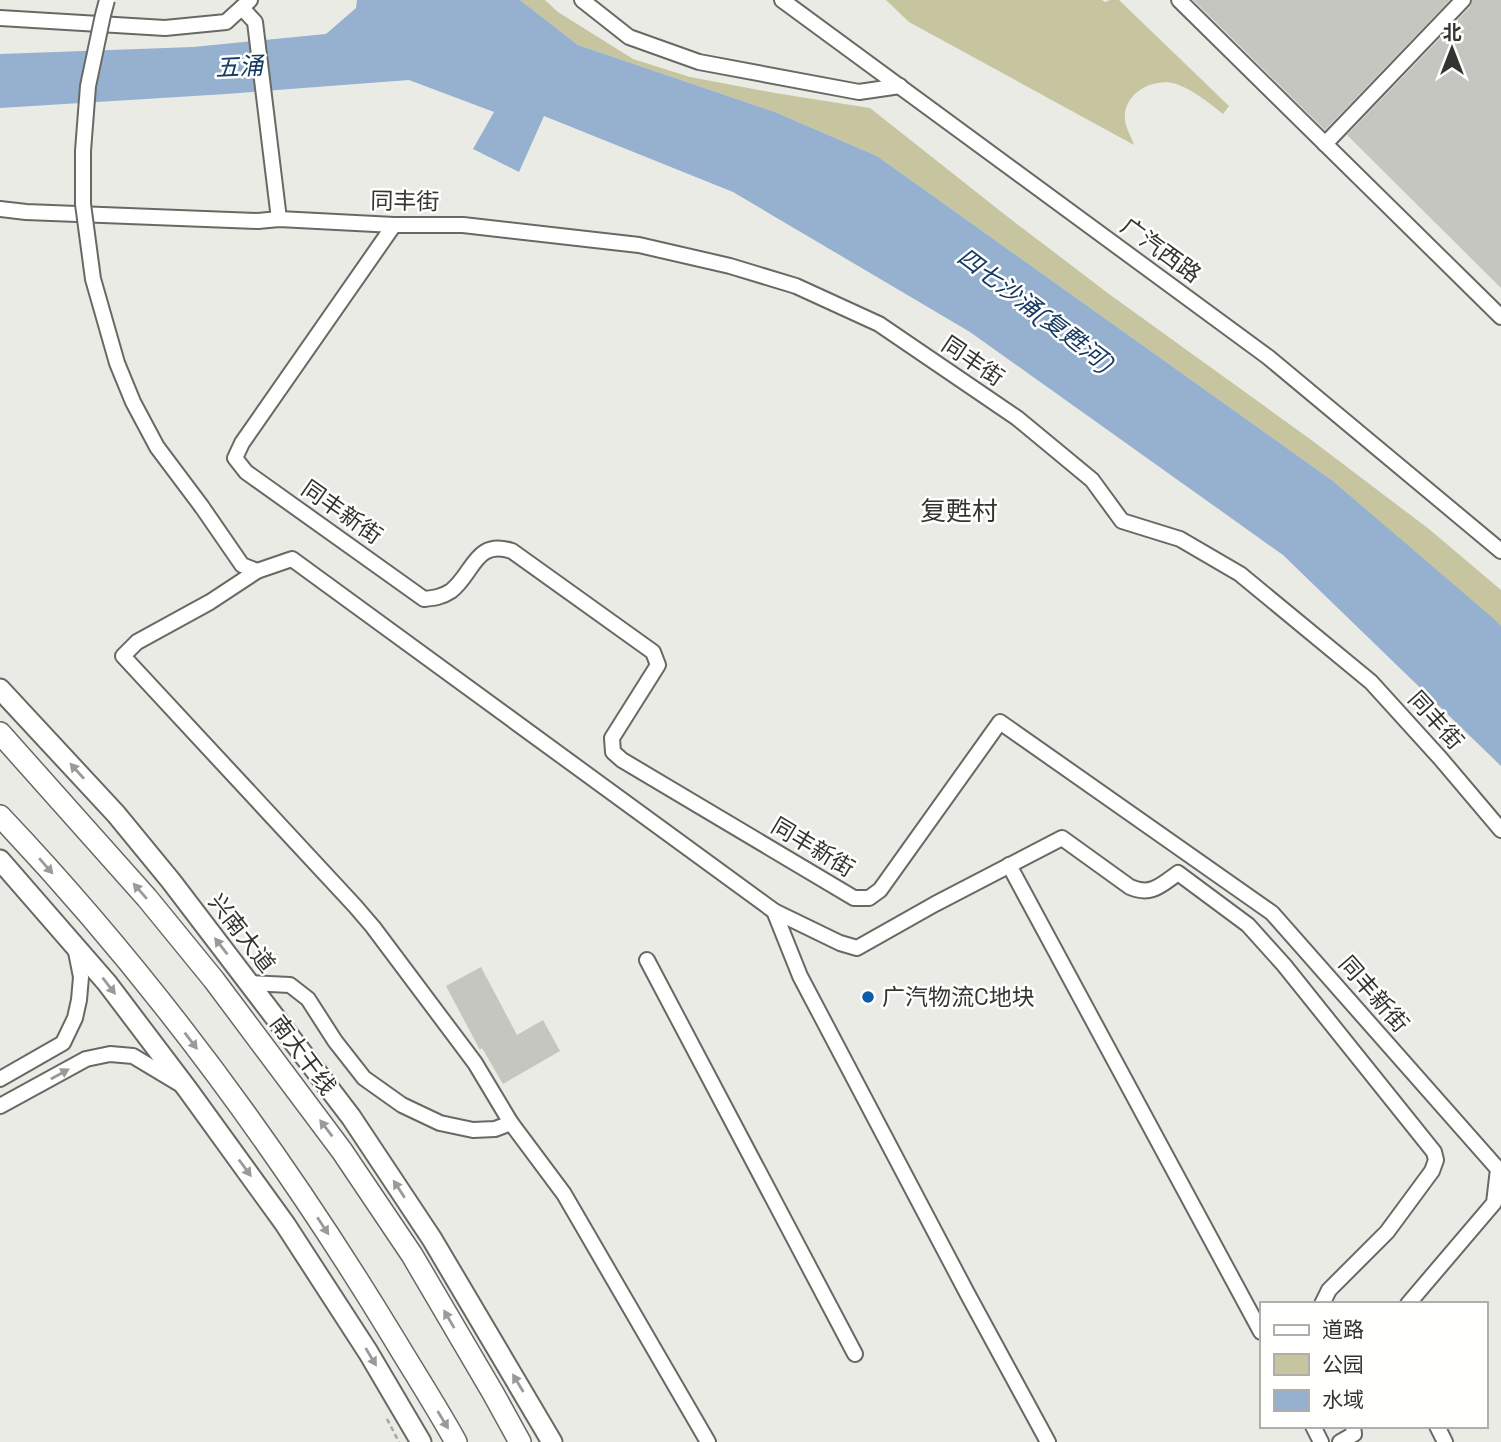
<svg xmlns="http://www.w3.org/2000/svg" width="1501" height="1442" viewBox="0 0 1501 1442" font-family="'Space Grotesk','Noto Sans SC',sans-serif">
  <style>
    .green { fill: #c6c5a0 }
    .water { fill: #96b0cf }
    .building { fill: #c6c6c0 }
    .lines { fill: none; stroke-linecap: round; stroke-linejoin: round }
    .minor-casing { stroke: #686963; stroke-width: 18 }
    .major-casing { stroke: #686963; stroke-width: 23 }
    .highway-casing { stroke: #686963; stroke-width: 24 }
    .path { stroke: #a7a7a2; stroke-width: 2.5; stroke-dasharray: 5 3.5; stroke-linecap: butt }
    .minor { stroke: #fff; stroke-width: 14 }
    .major { stroke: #fff; stroke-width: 19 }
    .highway { stroke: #fff; stroke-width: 21 }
    .minor-bridge-casing { stroke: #686963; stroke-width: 18; stroke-linecap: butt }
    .minor-bridge { stroke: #fff; stroke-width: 14 }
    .oneway { fill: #9a9a98 }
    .poi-dot { fill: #0d5baa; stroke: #fffffe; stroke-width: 2.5 }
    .labels { text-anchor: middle; stroke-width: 5; stroke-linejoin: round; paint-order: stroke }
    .street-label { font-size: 23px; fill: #343431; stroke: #fffffe }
    .poi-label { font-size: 23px; fill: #343431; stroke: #fffffe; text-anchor: start }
    .water-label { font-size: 24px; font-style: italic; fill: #163a63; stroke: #fffffe }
    .quarter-label { font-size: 26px; fill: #343431; stroke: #fffffe }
  </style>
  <rect width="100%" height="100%" fill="#ebebe5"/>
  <g class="green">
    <path d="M520,0H545L558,12L633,59L690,77L775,93L870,108L1004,214L1109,294L1310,439L1429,529L1501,590V626L1333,481L877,156L775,112L578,45Z"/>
    <path d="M886,0H1102L1105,2L1110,0H1119L1229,106L1223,114C1209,103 1194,90 1176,84C1154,77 1123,93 1125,119C1125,127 1132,138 1134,145L909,22Z"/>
  </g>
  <path class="water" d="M357,0H520L578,45L775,112L877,156L1333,481L1494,619L1501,626V766L1283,555L970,332L733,192L544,116L519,172L473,149L494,112L409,80L226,94L0,108V54L193,47L326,34L356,8Z"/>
  <g class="building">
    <path d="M1193,0H1450L1325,130Z"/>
    <path d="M1472,0H1501V288L1347,135L1470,7Z"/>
    <path d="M481,967L517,1035L543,1020L560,1051L503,1084L482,1048L480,1050L446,986Z"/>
  </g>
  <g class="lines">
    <defs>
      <g id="minor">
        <path d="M582,0L629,37L699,62L859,92L900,86"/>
        <path d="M782,0L1268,357L1501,551"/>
        <path d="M1179,0L1501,317"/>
        <path d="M242,8L255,22L279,219"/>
        <path d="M0,18L165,28L226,22L250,0"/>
        <path d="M1325,144L1463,0"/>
        <path d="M0,209L26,212L258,221L279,219L394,225H463L639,245L730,266L796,286L879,324L1017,418L1092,480L1122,521L1180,539L1240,574L1371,682L1440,758L1501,830"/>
        <path d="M394,225L242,443L235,458L246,472L424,599C434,598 442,597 451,591C474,573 475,539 512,551L653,652L658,665L612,738L613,752L622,760L854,898H869L880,890L1000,722L1272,913L1498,1169L1494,1203L1408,1304"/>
        <path d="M202,507L242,565L257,571"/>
        <path d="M1009,865L1261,1332"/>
        <path d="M774,911L800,976L967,1293L1048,1442"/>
        <path d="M647,960L855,1354"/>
        <path d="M250,983L290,985L308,999L335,1041L364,1078L402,1105L440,1123L473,1130L495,1129L511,1123"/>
        <path d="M0,1079L63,1043L75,1018L79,1000L81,977L75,947"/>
        <path d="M0,1106L86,1059L110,1054L133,1056L178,1083"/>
        <path d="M1313,1426L1321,1442"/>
        <path d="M1437,1426L1445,1442"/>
        <path d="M708,1442L564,1194L511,1123L475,1063L373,927L355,906L123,656L137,642L210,602L257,571L292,559L774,911L840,943L857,948L935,904L1062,838L1130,887C1151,896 1160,886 1178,873L1248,925L1284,965L1434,1152L1436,1160L1432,1171L1387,1232L1329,1290L1322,1304"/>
        <path d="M1340,1442L1354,1434L1353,1426"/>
      </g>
      <g id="major">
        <path d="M0,689L116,814L171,881L351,1117L432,1239L552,1442"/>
        <path d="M0,860L107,983L188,1090L285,1224L368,1352L421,1442"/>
      </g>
      <g id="highway">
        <path d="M0,733L147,898L214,980L342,1151L412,1255L493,1393L520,1442"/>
        <path d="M0,816C150,974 280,1151 393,1337C414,1372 436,1406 456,1442"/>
      </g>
    </defs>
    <use href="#minor" class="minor-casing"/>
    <use href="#major" class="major-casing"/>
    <use href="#highway" class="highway-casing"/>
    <path class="path" d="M387,1419L399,1442"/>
    <use href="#minor" class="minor"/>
    <use href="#major" class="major"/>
    <use href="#highway" class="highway"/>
    <defs>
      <path id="minor-bridge" d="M107,0L103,15L88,86L83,151V204L93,279L117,363L133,402L157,447L202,507"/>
    </defs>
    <use href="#minor-bridge" class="minor-bridge-casing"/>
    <use href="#minor-bridge" class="minor-bridge"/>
  </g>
  <defs><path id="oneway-solid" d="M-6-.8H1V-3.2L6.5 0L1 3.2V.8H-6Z" transform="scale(1.75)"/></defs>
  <g class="oneway">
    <use href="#oneway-solid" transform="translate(77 771) rotate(-132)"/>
    <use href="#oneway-solid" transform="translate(46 866) rotate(49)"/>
    <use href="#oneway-solid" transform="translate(140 891) rotate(-131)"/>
    <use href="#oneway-solid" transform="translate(221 946) rotate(-128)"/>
    <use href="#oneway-solid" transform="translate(109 986) rotate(52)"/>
    <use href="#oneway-solid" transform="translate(191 1041) rotate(53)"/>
    <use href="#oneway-solid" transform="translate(60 1074) rotate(-29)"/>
    <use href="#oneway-solid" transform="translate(326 1128) rotate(-127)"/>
    <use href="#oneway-solid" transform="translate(245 1168) rotate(54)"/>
    <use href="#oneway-solid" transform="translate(399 1189) rotate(-123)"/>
    <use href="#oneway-solid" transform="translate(323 1226) rotate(57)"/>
    <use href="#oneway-solid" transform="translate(449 1319) rotate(-120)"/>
    <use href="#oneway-solid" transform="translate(371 1357) rotate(59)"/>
    <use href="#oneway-solid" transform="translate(518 1383) rotate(-121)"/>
    <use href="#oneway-solid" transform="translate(443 1420) rotate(59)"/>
  </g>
  <circle class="poi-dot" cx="868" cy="997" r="7"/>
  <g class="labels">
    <g class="street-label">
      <text transform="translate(405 201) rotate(1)" y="8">同丰街</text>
      <text transform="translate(1161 250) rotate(36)" y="8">广汽西路</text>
      <text transform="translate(973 361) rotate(34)" y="8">同丰街</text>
      <text transform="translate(342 512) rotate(35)" y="8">同丰新街</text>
      <text transform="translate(1436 720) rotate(48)" y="8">同丰街</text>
      <text transform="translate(813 847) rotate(31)" y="8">同丰新街</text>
      <text transform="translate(242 933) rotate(52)" y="8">兴南大道</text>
      <text transform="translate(1374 994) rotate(49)" y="8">同丰新街</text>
      <text transform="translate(303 1055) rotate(53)" y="8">南大干线</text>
    </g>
    <g class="poi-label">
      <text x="882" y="1005">广汽物流C地块</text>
    </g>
    <g class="water-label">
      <text transform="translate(239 67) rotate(-3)" y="8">五涌</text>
      <text transform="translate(1035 310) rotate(37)" y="8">四七沙涌(复甦河)</text>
    </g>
    <g class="quarter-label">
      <text x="959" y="520">复甦村</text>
    </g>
  </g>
  <rect x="1260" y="1302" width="228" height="126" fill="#fffffe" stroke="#aeaeac" stroke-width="2"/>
  <rect x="1274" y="1325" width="35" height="10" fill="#ffffff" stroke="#aeaeac" stroke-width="2"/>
  <text x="1322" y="1337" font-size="21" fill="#343431">道路</text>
  <rect x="1274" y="1354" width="35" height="21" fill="#c6c5a0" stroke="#aeaeac" stroke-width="2"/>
  <text x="1322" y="1372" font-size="21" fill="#343431">公园</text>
  <rect x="1274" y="1390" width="35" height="21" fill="#96b0cf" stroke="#aeaeac" stroke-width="2"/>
  <text x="1322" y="1407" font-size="21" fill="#343431">水域</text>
  <g transform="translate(1452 49)" stroke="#fffffe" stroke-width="5" paint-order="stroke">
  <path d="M0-5L12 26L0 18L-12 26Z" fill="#343431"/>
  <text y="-10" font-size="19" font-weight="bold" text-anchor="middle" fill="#343431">北</text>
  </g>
</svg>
